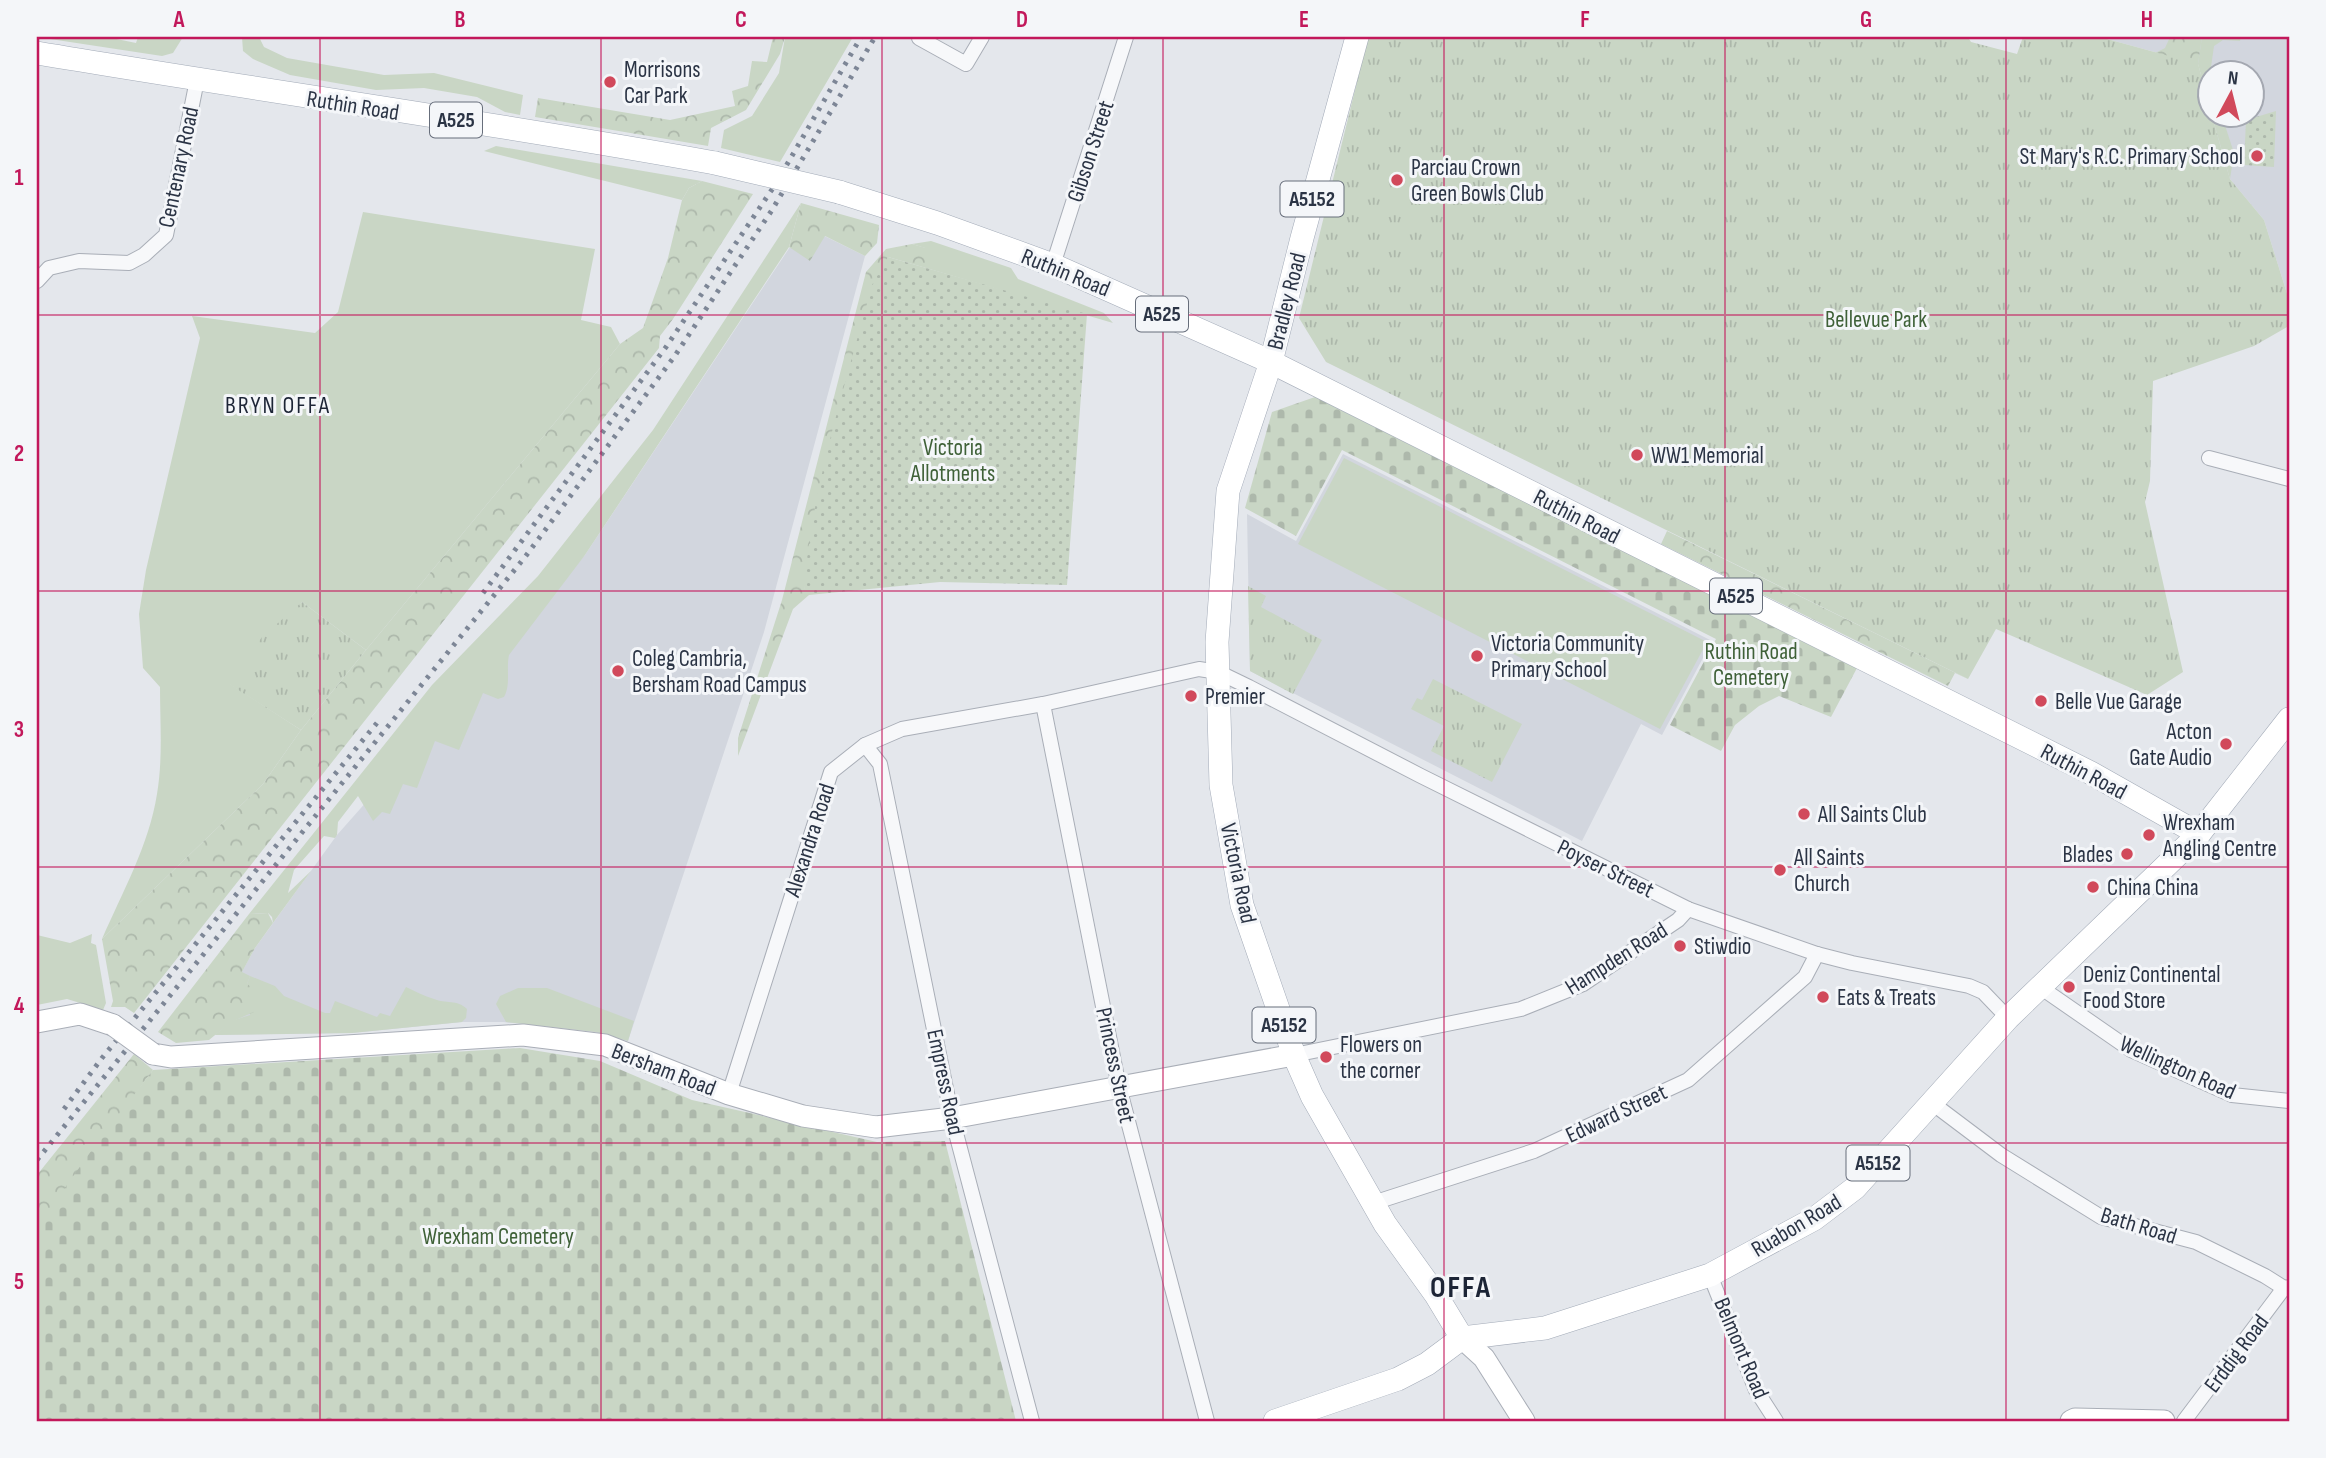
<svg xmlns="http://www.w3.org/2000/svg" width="2326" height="1458" viewBox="0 0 2326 1458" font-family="'Sofia Sans Condensed',sans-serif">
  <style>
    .built { fill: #d2d6de }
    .grass { fill: #c9d6c5 }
    .forest { fill: url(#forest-crowns) }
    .cemetery { fill: url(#cemetery-stones) }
    .park { fill: url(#park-tufts) }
    .garden { fill: url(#garden-dots) }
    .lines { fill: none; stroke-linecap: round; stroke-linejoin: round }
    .minor-casing { stroke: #a9aeb7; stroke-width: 16 }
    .secondary-casing { stroke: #a9aeb7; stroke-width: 23 }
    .primary-casing { stroke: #a3abb8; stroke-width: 24 }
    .minor { stroke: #f7f8fa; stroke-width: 14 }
    .secondary { stroke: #fff; stroke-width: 21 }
    .primary { stroke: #fff; stroke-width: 23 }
    .rail { stroke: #7d8696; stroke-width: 5; stroke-dasharray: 3.5 7; stroke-linecap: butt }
    .secondary-bridge-casing { stroke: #a9aeb7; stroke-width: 23; stroke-linecap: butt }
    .primary-bridge-casing { stroke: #a3abb8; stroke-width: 24; stroke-linecap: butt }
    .secondary-bridge { stroke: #fff; stroke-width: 21 }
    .primary-bridge { stroke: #fff; stroke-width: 23 }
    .grid { fill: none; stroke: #c2185b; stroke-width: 2; stroke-opacity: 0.55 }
    .poi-dot { fill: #d1495b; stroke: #f4f6f9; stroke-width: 2.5 }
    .labels { text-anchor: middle; stroke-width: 6; stroke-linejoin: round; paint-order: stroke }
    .shield { fill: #f4f6f9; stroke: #676e7b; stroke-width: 2 }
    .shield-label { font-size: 21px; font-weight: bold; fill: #2b3445 }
    .poi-label { font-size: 23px; fill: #2b3445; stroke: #f4f6f9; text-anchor: start }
    .street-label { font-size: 23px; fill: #2b3445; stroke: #f4f6f9 }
    .park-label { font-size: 23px; fill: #3f6138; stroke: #f4f6f9 }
    .neighbourhood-label { font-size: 24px; letter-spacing: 2px; fill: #1d2536; stroke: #f4f6f9 }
    .district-label { font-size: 30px; font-weight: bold; letter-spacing: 2px; fill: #1d2536; stroke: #f4f6f9 }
    .neatline { fill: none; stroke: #c2185b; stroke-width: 2.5 }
    .grid-label { font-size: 23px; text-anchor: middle; font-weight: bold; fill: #c2185b }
  </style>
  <defs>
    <pattern id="forest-crowns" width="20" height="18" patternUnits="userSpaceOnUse" patternTransform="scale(1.75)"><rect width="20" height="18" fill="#c9d6c5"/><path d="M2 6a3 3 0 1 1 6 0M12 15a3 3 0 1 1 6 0" fill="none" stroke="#adb8ab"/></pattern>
    <pattern id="cemetery-stones" width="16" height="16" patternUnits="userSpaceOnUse" patternTransform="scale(1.75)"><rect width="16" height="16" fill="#c9d6c5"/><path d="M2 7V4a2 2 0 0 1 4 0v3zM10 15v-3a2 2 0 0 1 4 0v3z" fill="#adb8ab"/></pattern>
    <pattern id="park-tufts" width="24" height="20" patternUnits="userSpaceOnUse" patternTransform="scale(1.75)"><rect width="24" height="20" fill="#c9d6c5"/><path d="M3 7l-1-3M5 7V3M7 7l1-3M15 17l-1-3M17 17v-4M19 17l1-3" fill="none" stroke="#adb8ab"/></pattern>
    <pattern id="garden-dots" width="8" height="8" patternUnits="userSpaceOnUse" patternTransform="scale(1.75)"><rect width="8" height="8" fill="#c9d6c5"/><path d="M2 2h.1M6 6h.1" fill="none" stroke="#adb8ab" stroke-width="1.8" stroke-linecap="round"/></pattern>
  </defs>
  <rect width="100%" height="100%" fill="#e4e7ec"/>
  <g class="built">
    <path d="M2100,37H2289V300L2264,220L2230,179L2212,116H2252V74H2210L2198,64Z"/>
    <path d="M804,226L865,256L764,632L628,1041L596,1032L503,1022H462L352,1033L207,1035L255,948L337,835L585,555Z"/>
    <path d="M1343,454L1712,641L1662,735L1641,724L1582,841L1250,671L1247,514L1296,541Z"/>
  </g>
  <g class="grass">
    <path d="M37,37H107L136,43L138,37H183L173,53L162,56Z"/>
    <path d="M242,37H259L264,47L287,58L384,75L434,73L523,95L520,115L505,112L477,97L424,88L376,90L290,75L253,59L243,51Z"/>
    <path d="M785,37H853L780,162L721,148L724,130L752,116L779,73Z"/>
    <path d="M2202,37H2241L2240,41L2223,40L2214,46L2211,67L2223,68L2222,73L2210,74V109L2198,64Z"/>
    <path d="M2212,116H2222L2234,153L2230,179Z"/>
    <path d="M496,146L702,181L689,188L682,200L484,151Z"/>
    <path d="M801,203L789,247L585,555L509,655C506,669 511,685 504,697L498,699L483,693L459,750L435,741L417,788L403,784L390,814L382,812L373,821L358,796L338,822L337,835L335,838L324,836L294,870L288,893L311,871L273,923L272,917L268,913L249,914L432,685L538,576L653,430Z"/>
    <path d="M363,212L595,249L581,320L611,327L620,344L366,650L302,602L230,684L301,730L263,784L102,939C122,893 149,845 157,794C163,759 160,722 160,687L143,668L139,614L146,570L200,338L192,316L315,333L338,312Z"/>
    <path d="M931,241L1011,268L1018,279L1104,313L1113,323L926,268L925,248L912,244Z"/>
    <path d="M1344,458L1707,642L1660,729L1298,544Z"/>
    <path d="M92,934L91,943L96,945L106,1003L103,1010L67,999L37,1005V935L70,943Z"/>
    <path d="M250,976L275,986L284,996L325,1013H330L335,1001L377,1017L380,1013L390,1016L406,987C415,991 424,996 434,999C446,1004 457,999 467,1009L466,1018L462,1022L352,1033L215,1035L231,1021L250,1015L247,984Z"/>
    <path d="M518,988H547L634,1021L628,1041L596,1032L506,1022L496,1004L500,996Z"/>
  </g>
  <g class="forest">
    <path d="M773,37H785L780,54L746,110L711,128L708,146L535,117L538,98L670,120L735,106L732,91L748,86L752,61L767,62Z"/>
    <path d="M2170,37H2202L2198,64L2202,79L2153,54L2165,48Z"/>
    <path d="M702,181L753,194L673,319L660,336L659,348L134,1013L125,1007H111L113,1001L102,939L263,784L301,730L366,650L620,344L643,328L668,258L682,200L689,188Z"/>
    <path d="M801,203L879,225L877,243L865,256L825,236L810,261L789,247Z"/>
    <path d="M912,244L926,248V268L888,257L804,590H809V595L793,609L738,756V738L782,600L866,272L886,249Z"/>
    <path d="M1667,531L1968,679L1955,673L1948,686L1661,544Z"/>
    <path d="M268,913L273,923L255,948L242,972L250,976L247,984L259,993L258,1003L254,1012L231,1022L209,1040L176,1043L158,1032L249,914Z"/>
    <path d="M134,1054L153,1070L37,1229V1175Z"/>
  </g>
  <g class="cemetery">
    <path d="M1315,397L1857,668L1831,717L1779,696L1759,706L1735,725L1721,751L1670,725L1716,639L1342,450L1296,536L1245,508L1272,412Z"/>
    <path d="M520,1048L600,1061L692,1100L877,1142L945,1141L1016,1421H37V1227L94,1147L153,1070Z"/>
  </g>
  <g class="park">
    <path d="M1368,37H1968L1971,42L2017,54L2023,37H2100L2198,64L2210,116H2212L2230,179L2264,220L2289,300V326L2254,346L2153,381L2150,481L2145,502L2183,672L2147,695L1996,629L1968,679L1326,362L1299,318Z"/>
    <path d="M1248,586L1266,596L1261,607L1322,640L1293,694L1250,671Z"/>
    <path d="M302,602L366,650L301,730L229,684L262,637Z"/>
    <path d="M1433,679L1522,724L1492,782L1431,751L1444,726L1411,709L1417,698L1422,700Z"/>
  </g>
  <g class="garden">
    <path d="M2276,111L2274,167L2244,165L2246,120Z"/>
    <path d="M888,257L1087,314L1067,585L940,582L809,595V590H804C811,489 846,383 872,285Z"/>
  </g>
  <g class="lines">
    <defs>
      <g id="minor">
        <path d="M919,38L966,64L982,37"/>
        <path d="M1053,265L1126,37"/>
        <path d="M37,281L49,268L79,261L129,263L144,255L166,235L197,80"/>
        <path d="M2209,458L2289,479"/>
        <path d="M1043,704L1119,1087L1207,1421"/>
        <path d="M865,745L880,764L952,1118L1032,1421"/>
        <path d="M2040,987L2131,1050L2232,1095L2289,1101"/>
        <path d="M1294,1055L1521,1009L1583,984L1678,920L1688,909"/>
        <path d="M729,1094L831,772L865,745L902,729L1043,704L1199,669L1218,672L1249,687L1421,776L1688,909L1817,954L1852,963L1969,986L1983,992L2008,1018"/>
        <path d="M1932,1103L2001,1155L2101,1217L2196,1242L2265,1276L2284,1288"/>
        <path d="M1373,1203L1534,1151L1688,1080L1805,977L1817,954"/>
        <path d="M1710,1275L1756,1390L1776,1421"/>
        <path d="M2184,1421L2284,1288L2289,1287"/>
      </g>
      <g id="secondary">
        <path d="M37,1022L80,1014L113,1025"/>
        <path d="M153,1054L171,1057L523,1035L605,1045L729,1094L803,1116L876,1127L952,1118L1294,1055"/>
        <path d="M1462,1338L1484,1358L1524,1421"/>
        <path d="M2071,1421L2075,1419L2164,1421"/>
      </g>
      <g id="primary">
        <path d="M1357,37L1302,238L1271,362L1228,491L1217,642L1221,785L1242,905L1294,1055L1312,1096L1385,1224L1436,1295L1462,1338"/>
        <path d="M37,53C263,91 490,122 715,163"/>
        <path d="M839,192L937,223L1053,265L1271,362L2091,773L2199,834"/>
        <path d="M1275,1421L1398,1379L1427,1364L1462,1338L1545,1328L1710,1275L1814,1219L1855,1188L2008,1018L2199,834L2289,719"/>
      </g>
    </defs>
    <use href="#minor" class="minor-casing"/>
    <use href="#secondary" class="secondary-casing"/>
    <use href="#primary" class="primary-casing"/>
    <use href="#minor" class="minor"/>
    <use href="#secondary" class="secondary"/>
    <use href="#primary" class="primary"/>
    <g class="rail">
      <path d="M483,593L666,347L775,185L861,37"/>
      <path d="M64,1109L102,1058L381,718"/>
      <path d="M37,1160L525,557L674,357L772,210L875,37"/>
    </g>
    <defs>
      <path id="secondary-bridge" d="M113,1025L153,1054"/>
      <path id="primary-bridge" d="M715,163L839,192"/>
    </defs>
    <use href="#secondary-bridge" class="secondary-bridge-casing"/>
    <use href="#primary-bridge" class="primary-bridge-casing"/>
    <use href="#secondary-bridge" class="secondary-bridge"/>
    <use href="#primary-bridge" class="primary-bridge"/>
  </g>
  <path class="grid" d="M320,37V1421M601,37V1421M882,37V1421M1163,37V1421M1444,37V1421M1725,37V1421M2006,37V1421M37,315H2289M37,591H2289M37,867H2289M37,1143H2289"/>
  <g class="poi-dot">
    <circle cx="610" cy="82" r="7"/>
    <circle cx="2257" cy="156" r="7"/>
    <circle cx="1397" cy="180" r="7"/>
    <circle cx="1637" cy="455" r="7"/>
    <circle cx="1477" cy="656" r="7"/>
    <circle cx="618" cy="671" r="7"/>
    <circle cx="1191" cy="696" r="7"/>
    <circle cx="2041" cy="701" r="7"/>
    <circle cx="2226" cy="744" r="7"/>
    <circle cx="1804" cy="814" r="7"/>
    <circle cx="2149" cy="835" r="7"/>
    <circle cx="2127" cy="854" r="7"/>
    <circle cx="1780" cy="870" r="7"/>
    <circle cx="2093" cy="887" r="7"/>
    <circle cx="1680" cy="946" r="7"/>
    <circle cx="2069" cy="987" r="7"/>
    <circle cx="1823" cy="997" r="7"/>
    <circle cx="1326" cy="1057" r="7"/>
  </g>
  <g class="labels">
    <g class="shield">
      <rect x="430" y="102.5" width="52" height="35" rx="5"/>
      <rect x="1280.5" y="181.5" width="63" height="35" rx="5"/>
      <rect x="1136" y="296.5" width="52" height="35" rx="5"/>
      <rect x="1710" y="578.5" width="52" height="35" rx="5"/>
      <rect x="1252.5" y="1007.5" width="63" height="35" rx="5"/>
      <rect x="1846.5" y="1145.5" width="63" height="35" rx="5"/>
    </g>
    <g class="shield-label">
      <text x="456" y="127">A525</text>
      <text x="1312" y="206">A5152</text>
      <text x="1162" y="321">A525</text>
      <text x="1736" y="603">A525</text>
      <text x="1284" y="1032">A5152</text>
      <text x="1878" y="1170">A5152</text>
    </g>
    <g class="poi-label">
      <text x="624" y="77">Morrisons<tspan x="624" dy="26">Car Park</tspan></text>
      <text x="2243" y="164" text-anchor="end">St Mary's R.C. Primary School</text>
      <text x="1411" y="175">Parciau Crown<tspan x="1411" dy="26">Green Bowls Club</tspan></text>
      <text x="1651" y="463">WW1 Memorial</text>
      <text x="1491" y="651">Victoria Community<tspan x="1491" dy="26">Primary School</tspan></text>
      <text x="632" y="666">Coleg Cambria,<tspan x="632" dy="26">Bersham Road Campus</tspan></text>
      <text x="1205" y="704">Premier</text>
      <text x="2055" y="709">Belle Vue Garage</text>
      <text x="2212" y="739" text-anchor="end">Acton<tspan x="2212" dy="26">Gate Audio</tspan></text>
      <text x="1818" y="822">All Saints Club</text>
      <text x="2163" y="830">Wrexham<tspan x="2163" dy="26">Angling Centre</tspan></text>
      <text x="2113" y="862" text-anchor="end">Blades</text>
      <text x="1794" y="865">All Saints<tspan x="1794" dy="26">Church</tspan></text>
      <text x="2107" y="895">China China</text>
      <text x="1694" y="954">Stiwdio</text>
      <text x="2083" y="982">Deniz Continental<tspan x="2083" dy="26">Food Store</tspan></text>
      <text x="1837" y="1005">Eats &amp; Treats</text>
      <text x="1340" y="1052">Flowers on<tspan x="1340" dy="26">the corner</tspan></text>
    </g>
    <g class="street-label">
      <text transform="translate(353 105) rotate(9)" y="8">Ruthin Road</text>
      <text transform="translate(1090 151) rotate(-72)" y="8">Gibson Street</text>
      <text transform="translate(178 167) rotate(-78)" y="8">Centenary Road</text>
      <text transform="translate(1066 272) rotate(22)" y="8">Ruthin Road</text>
      <text transform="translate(1286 301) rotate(-76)" y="8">Bradley Road</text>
      <text transform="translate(1577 516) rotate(27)" y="8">Ruthin Road</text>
      <text transform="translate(2084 771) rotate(28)" y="8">Ruthin Road</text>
      <text transform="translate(809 840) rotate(-72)" y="8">Alexandra Road</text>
      <text transform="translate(1606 868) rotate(26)" y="8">Poyser Street</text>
      <text transform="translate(1239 873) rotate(78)" y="8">Victoria Road</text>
      <text transform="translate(1616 958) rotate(-32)" y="8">Hampden Road</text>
      <text transform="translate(1116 1065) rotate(78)" y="8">Princess Street</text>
      <text transform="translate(2178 1067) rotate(24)" y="8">Wellington Road</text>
      <text transform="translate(664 1069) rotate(21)" y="8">Bersham Road</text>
      <text transform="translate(946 1082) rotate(78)" y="8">Empress Road</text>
      <text transform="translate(1616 1113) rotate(-25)" y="8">Edward Street</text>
      <text transform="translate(1796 1225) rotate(-31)" y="8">Ruabon Road</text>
      <text transform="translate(2139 1225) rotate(17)" y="8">Bath Road</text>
      <text transform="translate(1742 1348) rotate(67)" y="8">Belmont Road</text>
      <text transform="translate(2236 1353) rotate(-53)" y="8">Erddig Road</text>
    </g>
    <g class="park-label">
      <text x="1876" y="327">Bellevue Park</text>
      <text x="953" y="455">Victoria<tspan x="953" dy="26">Allotments</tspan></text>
      <text x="1751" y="659">Ruthin Road<tspan x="1751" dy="26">Cemetery</tspan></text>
      <text x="498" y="1244">Wrexham Cemetery</text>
    </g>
    <g class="neighbourhood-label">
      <text x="278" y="413">BRYN OFFA</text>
    </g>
    <g class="district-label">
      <text x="1461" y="1297">OFFA</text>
    </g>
  </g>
  <rect width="2326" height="1458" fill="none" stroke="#f4f6f9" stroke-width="77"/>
  <g transform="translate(2231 94) rotate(7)"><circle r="33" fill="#f4f6f9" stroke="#a4a8b1" stroke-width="2"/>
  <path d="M0-5L12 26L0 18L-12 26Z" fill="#d1495b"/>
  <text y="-10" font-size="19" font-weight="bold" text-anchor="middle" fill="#2b3445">N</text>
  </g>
  <rect x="38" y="38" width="2250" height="1382" class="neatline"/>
  <g class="grid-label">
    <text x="179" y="27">A</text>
    <text x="460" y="27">B</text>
    <text x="741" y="27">C</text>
    <text x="1022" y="27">D</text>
    <text x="1304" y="27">E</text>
    <text x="1585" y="27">F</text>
    <text x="1866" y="27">G</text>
    <text x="2147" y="27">H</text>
    <text x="19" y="185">1</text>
    <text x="19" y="461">2</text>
    <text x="19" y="737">3</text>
    <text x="19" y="1013">4</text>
    <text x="19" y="1289">5</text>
  </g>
</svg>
